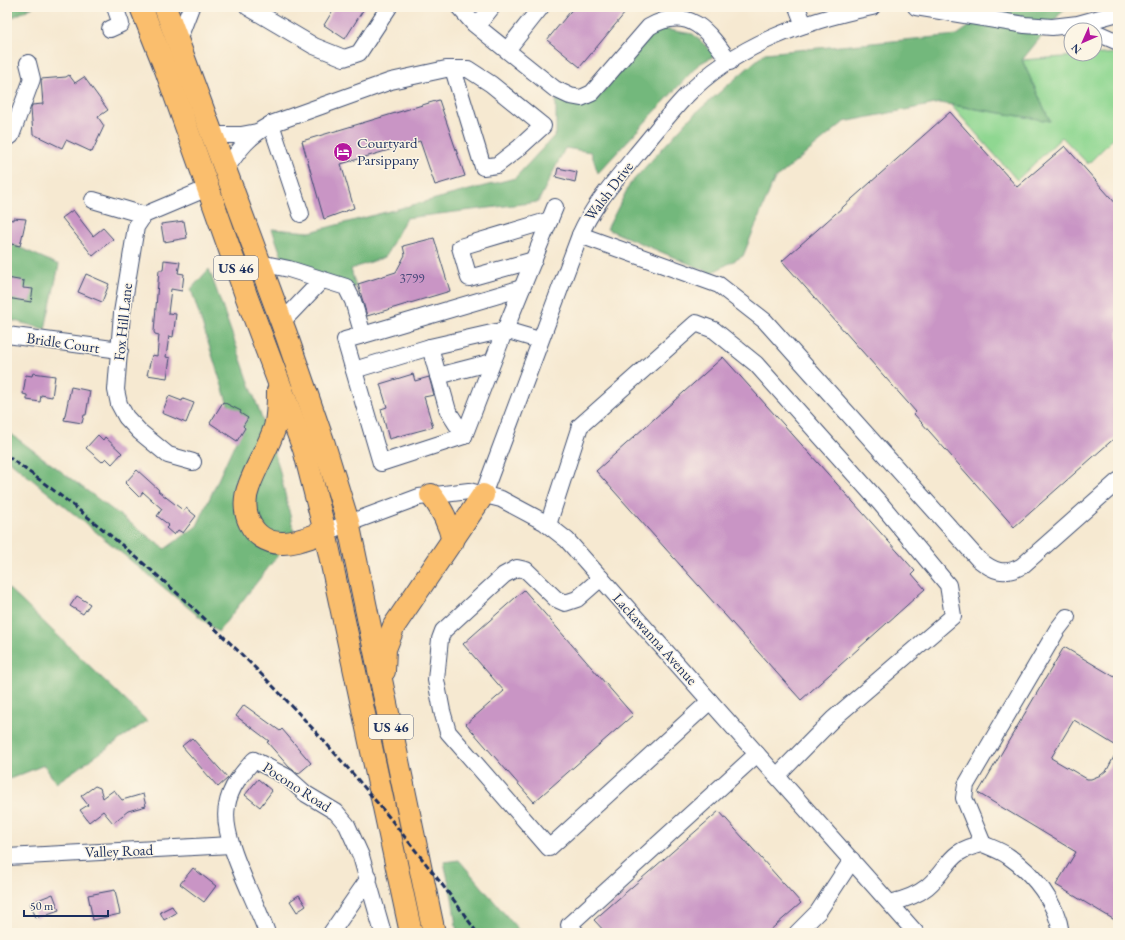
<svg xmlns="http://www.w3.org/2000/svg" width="1125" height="940" viewBox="0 0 1125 940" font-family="'EB Garamond',serif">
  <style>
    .green { fill: #8fd791; stroke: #558378 }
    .forest { fill: #73b87b; stroke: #47746c }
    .building { fill: #c995c5 }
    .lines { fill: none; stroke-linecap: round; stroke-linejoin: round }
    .minor-casing { stroke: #3c4b6f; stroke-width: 18 }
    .highway-casing { stroke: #3c4b6f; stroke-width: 24 }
    .minor { stroke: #fff; stroke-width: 16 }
    .highway { stroke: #fabe6d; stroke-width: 22 }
    .rail { stroke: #1b2f5e; stroke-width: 3; stroke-dasharray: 6 3; stroke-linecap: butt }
    .labels { text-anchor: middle; stroke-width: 3; stroke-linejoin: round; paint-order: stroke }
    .number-label { font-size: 13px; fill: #464878 }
    .shield { fill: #fcf5e5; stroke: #5e6a86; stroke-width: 1 }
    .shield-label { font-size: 14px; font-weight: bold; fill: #1b2f5e }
    .poi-label { font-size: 15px; fill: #1b2f5e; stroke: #fcf5e5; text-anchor: start }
    .street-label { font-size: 15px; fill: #1b2f5e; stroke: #fcf5e5 }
  </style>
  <rect width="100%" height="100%" fill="#fcf5e5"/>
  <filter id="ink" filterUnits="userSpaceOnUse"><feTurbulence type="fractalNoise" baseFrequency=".025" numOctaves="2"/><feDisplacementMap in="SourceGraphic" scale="8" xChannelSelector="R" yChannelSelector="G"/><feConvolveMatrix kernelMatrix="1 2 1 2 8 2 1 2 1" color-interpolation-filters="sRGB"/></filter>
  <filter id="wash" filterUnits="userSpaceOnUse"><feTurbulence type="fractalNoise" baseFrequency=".012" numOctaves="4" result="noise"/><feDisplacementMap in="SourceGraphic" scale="16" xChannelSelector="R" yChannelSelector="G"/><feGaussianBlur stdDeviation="0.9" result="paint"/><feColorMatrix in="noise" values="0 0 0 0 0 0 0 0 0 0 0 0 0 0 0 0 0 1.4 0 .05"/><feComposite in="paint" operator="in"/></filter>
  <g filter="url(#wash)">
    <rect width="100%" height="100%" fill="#f6e9d1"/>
    <path class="green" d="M1118,53V134L1088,164L1062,137L1017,180L951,105L1050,121L1022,60Z"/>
    <g class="forest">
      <path d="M7,7H33L7,20Z"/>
      <path d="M997,7H1071L1063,10L1022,60L1050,121L940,103L844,122L774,180L743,256L711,273L607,229L630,184L691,117L765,53L957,35Z"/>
      <path d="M657,28L693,34L716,55L699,64L598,173L591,152L565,148L538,202L406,218L385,257L351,269L356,288L283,260L272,229L310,232L515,178L556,134V100H596Z"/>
      <path d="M7,242L59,265L45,329L7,319Z"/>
      <path d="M209,269L278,464L296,541H289L218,632L7,459V431L165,549L197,526L238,436L191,289Z"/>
      <path d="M7,587L147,721L56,783L44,765L7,780Z"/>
      <path d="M459,860L521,933H457L452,897L444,862Z"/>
    </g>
    <g id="blocks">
      <g class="building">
        <path d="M335,7H365L345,39L324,25Z"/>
        <path d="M574,7H630L580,67L547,40Z"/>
        <path d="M69,75L75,83L84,77L108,110L98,117L104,126L92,152L66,140L62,148L33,134L31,109L32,105L43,104L41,79L66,77Z"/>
        <path d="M439,100L465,176L435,185L420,141L341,164L354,208L324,219L302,141Z"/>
        <path d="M950,112L1017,187L1065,146L1118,206V435L1014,527L914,414L916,412L782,261Z"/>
        <path d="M558,168L577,172L575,182L556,177Z"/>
        <path d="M73,210L93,236L103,228L113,239L93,256L62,218Z"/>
        <path d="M13,218L26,219L20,246L7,243V219L13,220Z"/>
        <path d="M184,221L187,238L164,242L161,224Z"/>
        <path d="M434,238L450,291L367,316L358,284L396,272L405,255L403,246Z"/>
        <path d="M164,260L180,262L178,273L184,274L182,291L171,289L168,313L176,314L173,337L169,336L166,357L170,358L167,378L147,375L152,355L157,356L159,335L155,334L154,332L159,270H163Z"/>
        <path d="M86,274L109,284L102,302L78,292Z"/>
        <path d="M7,278L24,281L23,288L33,289L31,302L7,298Z"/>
        <path d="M723,357L915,571L912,574L925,589L801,700L596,471Z"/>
        <path d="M33,373L55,376L52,397L41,395L40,402L27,400V395L23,394L26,375L32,376Z"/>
        <path d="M413,374L415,381L429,377L434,395L424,397L433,427L389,439L381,409L387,407L380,384Z"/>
        <path d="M71,387L90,391L86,415H84L82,423L64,420Z"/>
        <path d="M169,396L182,401L183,399L194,403L186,423L162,413Z"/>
        <path d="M223,402L241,411L240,413L248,418L243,426L245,428L237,441L210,423Z"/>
        <path d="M98,435L103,440L105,437L122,453L112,464L106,458L102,462L86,448Z"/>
        <path d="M137,470L159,490L158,491L184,511L186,508L196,516L183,533L178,530L174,535L166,528L169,525L157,516L162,509L143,492L139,497L125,483Z"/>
        <path d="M524,590L633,715L534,802L466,724L504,691L463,644Z"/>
        <path d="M77,596L90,604L83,614L70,606Z"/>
        <path d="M1064,647L1118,679V747L1074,720L1051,758L1087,779H1091L1101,775L1107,770L1118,749V922L1056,885L1076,852L978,793Z"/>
        <path d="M244,705L280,731L282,729L311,763L298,774L289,767L267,742L269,741L236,716Z"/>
        <path d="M192,738L228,778L218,787L182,746Z"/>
        <path d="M258,779L272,791L260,807L245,795Z"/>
        <path d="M95,786L100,788L103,798L114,790L122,800L143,794L146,806L128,811L113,823L103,811L89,822L80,810L88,805L81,796Z"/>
        <path d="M719,811L801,903L767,933H606L594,920Z"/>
        <path d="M193,868L216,886L204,902L180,884Z"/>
        <path d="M115,890L120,914L93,920L88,895Z"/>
        <path d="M53,894L59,910L36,918L30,903Z"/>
        <path d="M299,895L306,906L297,912L290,901Z"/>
        <path d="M172,906L176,913L164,920L160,912Z"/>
      </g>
    </g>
  </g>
  <g filter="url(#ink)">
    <use href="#blocks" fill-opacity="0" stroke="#3c4b6f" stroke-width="1"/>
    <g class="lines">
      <defs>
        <g id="minor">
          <path d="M248,7L314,46L344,58L359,53L389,7"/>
          <path d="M459,7L474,24L555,89L570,96L581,98L592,93L649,27C689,4 708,31 730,62"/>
          <path d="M797,7L804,25"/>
          <path d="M916,7L1025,25L1052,27L1078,24L1118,13"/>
          <path d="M477,26L492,7"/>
          <path d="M110,29L121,24L115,7"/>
          <path d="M1095,32L1118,42"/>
          <path d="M178,41L191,7"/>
          <path d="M507,50L541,7"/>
          <path d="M271,124L301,214"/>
          <path d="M213,135H241L257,132"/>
          <path d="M11,136L32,79L28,63"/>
          <path d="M226,169C240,148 249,136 271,124L391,81L446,69H468L491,84L543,126L520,147L497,165L483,167L453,69"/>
          <path d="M93,200L144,215"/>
          <path d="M580,235L719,285L765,321L978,559C993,571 1004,576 1022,566L1118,481"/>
          <path d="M534,260L469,278L460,247L550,220"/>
          <path d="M260,263L289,269L346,287L353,301L363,335L345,340L381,463L464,436L505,330L539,340"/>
          <path d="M281,323L322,280"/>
          <path d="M7,335L120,350"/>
          <path d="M363,335L522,288"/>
          <path d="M430,347L448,411L464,436"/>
          <path d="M354,370L430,347L505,330L555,207"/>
          <path d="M438,376L492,362"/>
          <path d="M193,462L168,455L140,432L126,417L119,404L116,390L122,313L136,227L144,215L208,188"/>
          <path d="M483,495L580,235C593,205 615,181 635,156C652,136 668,115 686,96C735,45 805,21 872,7"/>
          <path d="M548,525L580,426L696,323L714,330L756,364L880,503L948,585L953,616L833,719L777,776"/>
          <path d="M325,532L419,497L469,491L501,499L544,522L567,540L916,933"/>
          <path d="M601,578L577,599L565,603L556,599L526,570L517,568L504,575L443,631L440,639L436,680L442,711L448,732L549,848L710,701"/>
          <path d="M983,844L964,798L966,785L1057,630L1067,617"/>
          <path d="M7,857L231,845"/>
          <path d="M890,903C903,900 916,896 927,887C950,868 947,850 983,844C992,848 1001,851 1008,856C1033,873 1057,903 1061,933"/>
          <path d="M267,933C256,900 220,839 227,806C230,787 242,773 254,760L287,777L306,794L336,812L347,825L361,856L383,933"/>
          <path d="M331,933L369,878"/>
          <path d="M576,933L569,925L757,754"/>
          <path d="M797,933L818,912L852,860"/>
        </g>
        <g id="highway">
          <path d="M141,7L166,70L247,298L304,449L325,532L411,933"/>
          <path d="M165,7L286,334L323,441L348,522L434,933"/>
          <path d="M278,391C278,403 278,416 275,427C268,448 256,466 249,486C239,511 251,542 281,543C295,544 312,536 325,532"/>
          <path d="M431,495C443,510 449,523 453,541"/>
          <path d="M384,671L385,649L394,626L483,495"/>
        </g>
      </defs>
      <use href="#minor" class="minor-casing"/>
      <use href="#highway" class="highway-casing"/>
      <use href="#minor" class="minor"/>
      <use href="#highway" class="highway"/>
      <path class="rail" d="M7,456C150,558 278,681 389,817C419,855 450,893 477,933"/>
    </g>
  </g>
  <defs>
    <symbol id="hotel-disc" viewBox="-11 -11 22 22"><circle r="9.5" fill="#b5179e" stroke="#fcf5e5"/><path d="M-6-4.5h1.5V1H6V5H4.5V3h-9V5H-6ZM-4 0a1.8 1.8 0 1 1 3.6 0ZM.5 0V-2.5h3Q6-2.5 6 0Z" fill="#fff"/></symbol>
  </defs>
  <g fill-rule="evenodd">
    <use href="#hotel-disc" x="332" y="141" width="22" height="22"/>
  </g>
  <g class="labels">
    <g class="number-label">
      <text x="412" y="283">3799</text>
    </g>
    <g class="shield">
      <rect x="214" y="256" width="44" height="24" rx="3"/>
      <rect x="369" y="715" width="44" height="24" rx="3"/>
    </g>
    <g class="shield-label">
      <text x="236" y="273">US 46</text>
      <text x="391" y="732">US 46</text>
    </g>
    <g class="poi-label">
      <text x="357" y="148">Courtyard<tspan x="357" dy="17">Parsippany</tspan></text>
    </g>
    <g class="street-label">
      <text transform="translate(609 191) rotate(-53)" y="5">Walsh Drive</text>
      <text transform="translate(123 322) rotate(-84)" y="5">Fox Hill Lane</text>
      <text transform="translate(63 343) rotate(8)" y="5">Bridle Court</text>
      <text transform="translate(655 639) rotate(48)" y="5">Lackawanna Avenue</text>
      <text transform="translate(297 787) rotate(33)" y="5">Pocono Road</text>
      <text transform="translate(119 851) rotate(-2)" y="5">Valley Road</text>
    </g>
  </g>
  <rect width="1125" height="940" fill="none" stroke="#fcf5e5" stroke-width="24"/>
  <g transform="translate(1083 42) rotate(225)"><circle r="19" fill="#fcf5e5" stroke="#a2a6af"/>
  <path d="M0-3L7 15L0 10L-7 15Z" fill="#b5179e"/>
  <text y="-6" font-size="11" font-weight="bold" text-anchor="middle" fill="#1b2f5e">N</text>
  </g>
  <path d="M24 910v6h84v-6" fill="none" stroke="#1b2f5e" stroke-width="2"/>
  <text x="30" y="910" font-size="12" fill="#1b2f5e" stroke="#fcf5e5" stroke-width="3" paint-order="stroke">50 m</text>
</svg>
